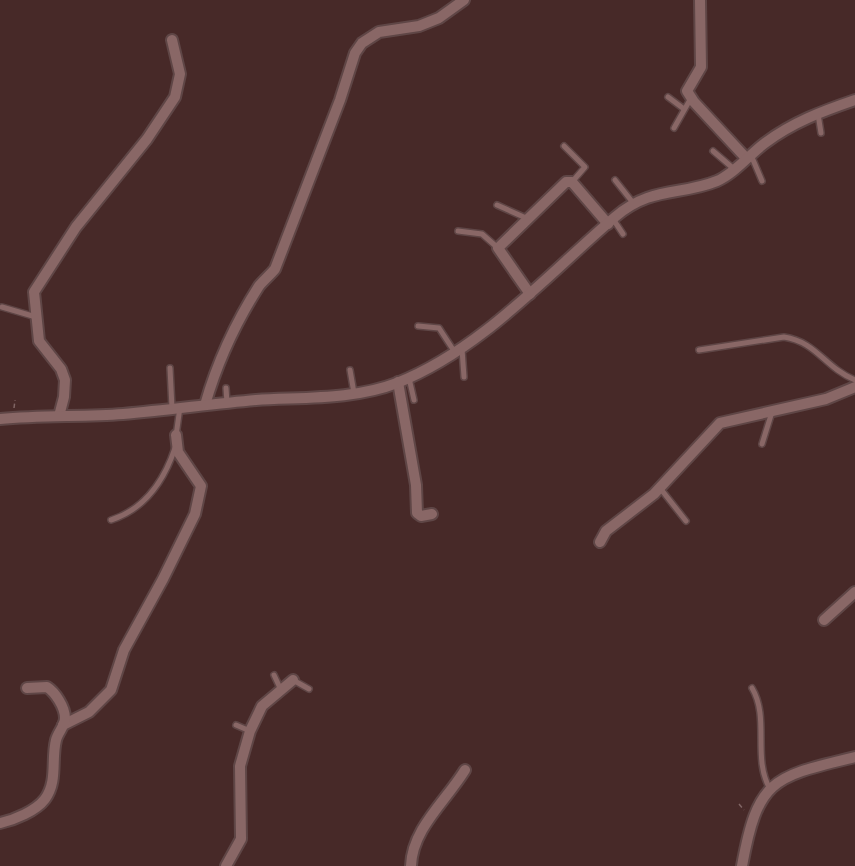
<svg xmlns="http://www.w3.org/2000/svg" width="855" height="866" viewBox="0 0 855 866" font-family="Overpass,sans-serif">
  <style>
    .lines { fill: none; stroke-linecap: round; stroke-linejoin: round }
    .service-casing { stroke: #5f4646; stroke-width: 8 }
    .minor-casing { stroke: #5f4646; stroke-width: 14 }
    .path { stroke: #806564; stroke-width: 1.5; stroke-dasharray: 4.5 3; stroke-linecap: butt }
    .service { stroke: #896766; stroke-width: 5 }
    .minor { stroke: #896766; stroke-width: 10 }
  </style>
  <rect width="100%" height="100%" fill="#472928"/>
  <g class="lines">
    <defs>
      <g id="service">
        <path d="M668,97L684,109"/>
        <path d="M818,114L821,133"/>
        <path d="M674,128L691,98"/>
        <path d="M564,146L585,167L572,182"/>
        <path d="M713,151L734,169"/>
        <path d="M751,155L762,181"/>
        <path d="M615,180L634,204"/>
        <path d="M497,205L526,218"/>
        <path d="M613,219L623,234"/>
        <path d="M458,231L482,234L498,248"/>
        <path d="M2,307L36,317"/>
        <path d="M418,326L439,328L454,351"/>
        <path d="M462,349L464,377"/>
        <path d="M699,350L784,337C817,342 824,367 855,380"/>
        <path d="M170,368L172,408"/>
        <path d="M350,370L354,393"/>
        <path d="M409,378L414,400"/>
        <path d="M226,388L227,403"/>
        <path d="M176,436L180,407"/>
        <path d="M762,444L772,412"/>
        <path d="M660,488L686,521"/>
        <path d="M111,520C145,509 164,481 175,448"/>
        <path d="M274,675L281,690"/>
        <path d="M293,680L309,689"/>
        <path d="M752,688C770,718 752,758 770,789"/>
        <path d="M236,725L250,731"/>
      </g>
      <g id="minor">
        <path d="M700,0L701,67L687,91L694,102L746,158"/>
        <path d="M530,294L498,248L566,182H572L608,224"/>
        <path d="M398,382L416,485L417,513L421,516L432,514"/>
        <path d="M205,405C217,363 236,322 259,286C264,280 270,275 275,269L340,100L355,53L362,43L379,32L419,26L439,18L464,0"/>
        <path d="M59,416L64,397L65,380L61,369L39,341L34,292L76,227L147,139L175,97L180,74L172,40"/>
        <path d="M0,419C41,415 82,417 123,414C168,410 212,404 256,400C302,397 353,400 397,383C481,350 548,274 615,217C651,186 680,196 717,181C734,174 750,154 765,143C793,122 823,111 855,100"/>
        <path d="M600,542L606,531L654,494L720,423L826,399L855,387"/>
        <path d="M824,620L855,592"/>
        <path d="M63,725L89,712L111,690L124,650L163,579L195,514L201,486L178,452L176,435"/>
        <path d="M0,823C14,820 36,811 45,799C58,781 51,760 56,740C58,732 65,726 65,718C65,707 55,692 47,687L27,688"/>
        <path d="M226,866L241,839L240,766L250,731L262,706L293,680"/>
        <path d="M411,866C412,829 446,801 465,770"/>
        <path d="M742,866C758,778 773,777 855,757"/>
      </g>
    </defs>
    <use href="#service" class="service-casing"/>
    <use href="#minor" class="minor-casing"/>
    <g class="path">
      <path d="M14,408L15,400"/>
      <path d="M739,804L744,810"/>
    </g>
    <use href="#service" class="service"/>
    <use href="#minor" class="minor"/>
  </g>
</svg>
